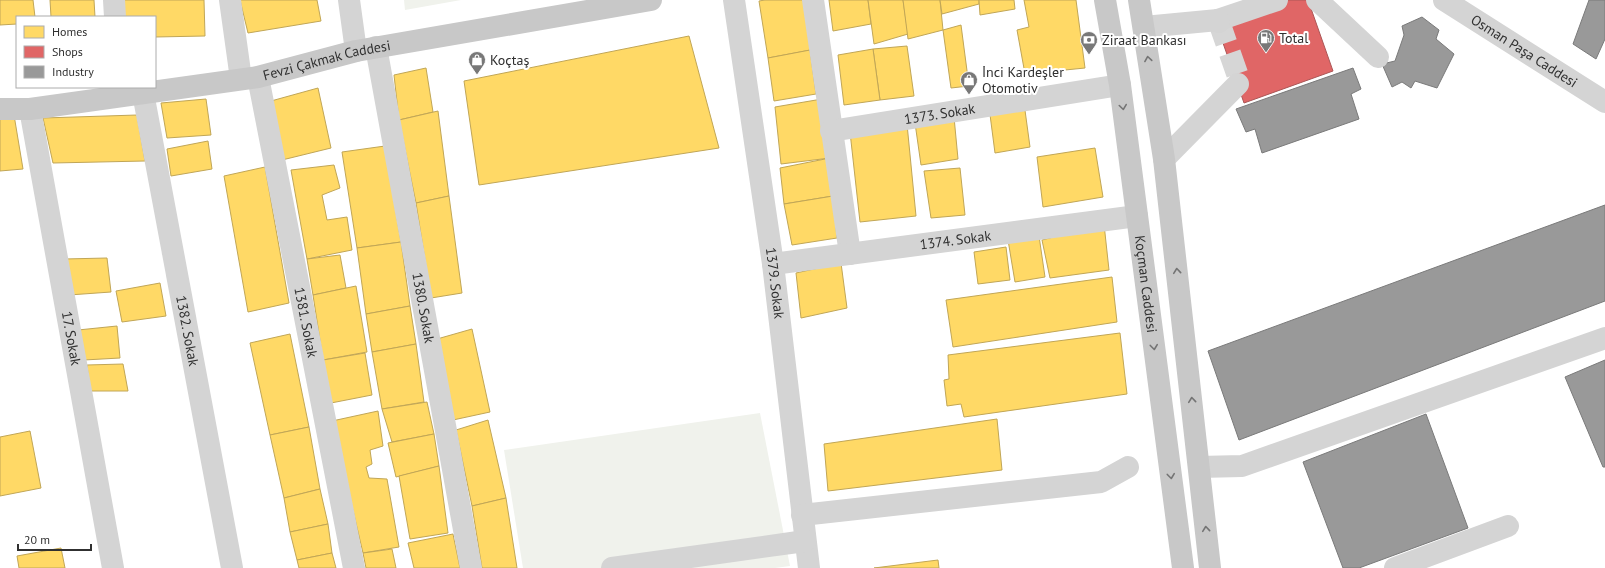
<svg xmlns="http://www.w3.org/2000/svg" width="1605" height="568" viewBox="0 0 1605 568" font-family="'PT Sans',sans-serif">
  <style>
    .green { fill: #f0f2ec }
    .homes { fill: #ffd966; stroke: #c1a656 }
    .shops { fill: #e06666; stroke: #ab5656 }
    .industry { fill: #999; stroke: #7a7a7a }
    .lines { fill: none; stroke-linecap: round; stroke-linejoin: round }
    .minor-tunnel { stroke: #d6d6d6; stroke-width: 22; stroke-dasharray: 22 11; stroke-linecap: butt }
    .minor { stroke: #d4d4d4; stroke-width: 22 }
    .major { stroke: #c8c8c8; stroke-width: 22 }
    .oneway { stroke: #747474 }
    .labels { text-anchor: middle; stroke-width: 4; stroke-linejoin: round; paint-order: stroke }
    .poi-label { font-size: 14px; fill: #303030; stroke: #fff; text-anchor: start }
    .street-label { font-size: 14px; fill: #303030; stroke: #fff }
  </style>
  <rect width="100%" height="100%" fill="#fff"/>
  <g class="green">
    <path d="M404,0H461L405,10Z"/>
    <path d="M760,413L790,566L775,568H523L504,450Z"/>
  </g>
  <g class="homes">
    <path d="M0,0H33L35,17H17V24L0,25Z"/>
    <path d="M50,0H94L95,17H51Z"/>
    <path d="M124,0H204L205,36L155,37V17H124Z"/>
    <path d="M240,0H317L321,21L248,33Z"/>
    <path d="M765,0H809L816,49L768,58L759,1Z"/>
    <path d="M829,0H868L871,24L833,31Z"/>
    <path d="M868,0H903L908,34L874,44Z"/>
    <path d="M903,0H940L943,30L908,39Z"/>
    <path d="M940,0H979V4L942,14Z"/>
    <path d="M979,0H1014L1015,9L980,15Z"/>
    <path d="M1024,0H1076L1085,68L1025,74L1017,30L1029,27Z"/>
    <path d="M961,25L969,86L951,88L943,30Z"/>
    <path d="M689,36L719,148L479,185L464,81Z"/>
    <path d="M907,46L914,96L880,100L873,49Z"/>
    <path d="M873,49L880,100L844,105L838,55Z"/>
    <path d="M810,50L816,94L774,101L768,58Z"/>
    <path d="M426,68L433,112L399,120L394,75Z"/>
    <path d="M318,88L331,148L282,160L271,101Z"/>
    <path d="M206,99L211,135L167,138L161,103Z"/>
    <path d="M822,99L830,158L781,164L775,107Z"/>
    <path d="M1024,103L1030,147L995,153L989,107Z"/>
    <path d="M438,111L449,196L416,203L399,120Z"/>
    <path d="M0,115H14L23,169L0,171Z"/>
    <path d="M137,115L145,161L53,163L43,118Z"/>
    <path d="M954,117L958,159L921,165L915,123Z"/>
    <path d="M907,124L916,216L860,222L850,132Z"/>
    <path d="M208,141L212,169L171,176L167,149Z"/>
    <path d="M385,146L401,242L357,248L342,152Z"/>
    <path d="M1095,148L1103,197L1043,207L1037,157Z"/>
    <path d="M830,158L833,196L784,204L780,168Z"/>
    <path d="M334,165L340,188L322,195L327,220L347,217L352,250L307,259L291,170Z"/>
    <path d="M265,167L289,303L248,312L224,176Z"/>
    <path d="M960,168L965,215L931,218L924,171Z"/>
    <path d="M449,196L462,293L431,298L416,203Z"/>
    <path d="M833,196L837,238L792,245L784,204Z"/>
    <path d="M1104,224L1109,270L1050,278L1042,240Z"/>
    <path d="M1039,236L1045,277L1015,282L1008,240Z"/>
    <path d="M401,242L410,306L366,314L357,248Z"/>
    <path d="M1006,247L1010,280L978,284L974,252Z"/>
    <path d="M340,255L346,288L313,295L307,259Z"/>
    <path d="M107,258L111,292L69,295L64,259Z"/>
    <path d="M841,263L847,308L801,318L796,273Z"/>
    <path d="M1112,277L1117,322L953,347L946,300Z"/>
    <path d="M160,283L166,316L122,322L116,291Z"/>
    <path d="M356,286L367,352L323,360L313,295Z"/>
    <path d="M410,306L416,344L372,352L366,314Z"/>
    <path d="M117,326L120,358L84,360L78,330Z"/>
    <path d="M472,329L490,412L453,420L437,339Z"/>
    <path d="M1120,333L1127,394L964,417L961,404L947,406L944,380L949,379L948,355Z"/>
    <path d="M290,334L309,427L270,435L250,343Z"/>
    <path d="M416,344L424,402L382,409L372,352Z"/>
    <path d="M365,353L372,395L331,403L323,360Z"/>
    <path d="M123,364L128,391H90L87,365Z"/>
    <path d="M427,402L434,434L392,442L382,409Z"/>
    <path d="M378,411L383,446L370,450L372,464L366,467L369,478L387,479L399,547L363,553L332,421Z"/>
    <path d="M997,419L1002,470L828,491L824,444Z"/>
    <path d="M488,420L506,498L472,506L456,430Z"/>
    <path d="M309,427L320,489L284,498L270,435Z"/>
    <path d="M30,431L41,488L0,496V437Z"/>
    <path d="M434,434L439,466L396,477L388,443Z"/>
    <path d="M439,466L448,533L410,539L399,476Z"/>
    <path d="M320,489L328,524L290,532L284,498Z"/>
    <path d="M506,498L517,568H482L472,506Z"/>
    <path d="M328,524L332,553L297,560L290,532Z"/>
    <path d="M453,534L460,568H414L408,543Z"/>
    <path d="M61,548L65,568H19L17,556Z"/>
    <path d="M392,549L396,568H366L363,553Z"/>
    <path d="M332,553L336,568H299L297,560Z"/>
    <path d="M938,560L939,568H874Z"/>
  </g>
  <path class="shops" d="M1283,0H1308L1333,71L1244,103L1216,23Z"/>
  <g class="industry">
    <path d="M1589,0H1605V39L1596,59L1573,44Z"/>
    <path d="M1422,17L1439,30L1436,39L1454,54L1437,88L1415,81L1411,88L1402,82L1392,87L1382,64L1395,61L1404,35L1402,26Z"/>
    <path d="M1353,68L1361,89L1351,94L1359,119L1262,153L1255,129L1246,132L1236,109Z"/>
    <path d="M1605,205V301L1239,440L1208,351Z"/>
    <path d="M1605,360V467H1603L1565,377Z"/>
    <path d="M1426,414L1468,528L1359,568H1343L1303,462Z"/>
  </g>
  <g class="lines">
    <path class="minor-tunnel" d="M1219,22L1240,82L1238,84"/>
    <g class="minor">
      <path d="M114,0L115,17"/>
      <path d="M230,0L241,79"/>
      <path d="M349,0L356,51"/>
      <path id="s1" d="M734,0L773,264L809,568"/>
      <path d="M813,0L850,254"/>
      <path d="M1317,0L1378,57"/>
      <path id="s2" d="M1444,0L1605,102"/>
      <path d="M1218,20L1277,0"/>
      <path d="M1144,27L1218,20L1219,22"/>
      <path id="s3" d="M376,47L471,568"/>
      <path id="s4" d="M258,77L354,568"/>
      <path id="s5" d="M143,93L232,568"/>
      <path id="s6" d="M30,109L113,568"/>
      <path id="s7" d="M831,131L1120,85"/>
      <path d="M1164,159L1238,84"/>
      <path id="s8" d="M773,264L1137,216"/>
      <path d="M1199,467L1242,466L1605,338"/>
      <path d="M802,515L1101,482L1128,467"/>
      <path d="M612,568L805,541"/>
      <path d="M1395,568L1508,526"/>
    </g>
    <g class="major">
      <path id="s9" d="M1105,0L1120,85L1183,568"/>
      <path d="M1139,0L1164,159L1210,568"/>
      <path id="s10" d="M0,109H30L258,77L356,51L651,0"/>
    </g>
  </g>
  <defs><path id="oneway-chevron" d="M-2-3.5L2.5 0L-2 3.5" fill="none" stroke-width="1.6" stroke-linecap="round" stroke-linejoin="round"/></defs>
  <g class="oneway">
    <use href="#oneway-chevron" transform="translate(1148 59) rotate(-99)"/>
    <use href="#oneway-chevron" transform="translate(1123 107) rotate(82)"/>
    <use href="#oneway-chevron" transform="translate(1177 271) rotate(-96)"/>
    <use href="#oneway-chevron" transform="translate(1154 347) rotate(83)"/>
    <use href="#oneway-chevron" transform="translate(1192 400) rotate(-96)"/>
    <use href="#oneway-chevron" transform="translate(1171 476) rotate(83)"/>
    <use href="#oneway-chevron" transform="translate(1206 529) rotate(-96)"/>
  </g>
  <defs>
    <symbol id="fuel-pin" viewBox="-11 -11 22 30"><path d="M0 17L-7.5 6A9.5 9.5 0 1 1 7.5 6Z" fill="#787878" stroke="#fff"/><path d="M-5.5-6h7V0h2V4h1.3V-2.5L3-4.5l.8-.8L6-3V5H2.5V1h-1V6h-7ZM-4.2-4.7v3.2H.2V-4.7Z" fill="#fff"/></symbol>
    <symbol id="bank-pin" viewBox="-11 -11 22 30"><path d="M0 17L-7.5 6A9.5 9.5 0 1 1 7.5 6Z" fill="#787878" stroke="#fff"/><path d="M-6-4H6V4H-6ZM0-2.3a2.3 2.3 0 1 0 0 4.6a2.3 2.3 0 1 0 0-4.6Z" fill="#fff"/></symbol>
    <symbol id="shop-pin" viewBox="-11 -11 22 30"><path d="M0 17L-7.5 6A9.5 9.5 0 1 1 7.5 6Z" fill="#787878" stroke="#fff"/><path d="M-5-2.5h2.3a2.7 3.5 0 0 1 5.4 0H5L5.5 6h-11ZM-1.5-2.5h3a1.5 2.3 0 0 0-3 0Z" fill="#fff"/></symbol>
  </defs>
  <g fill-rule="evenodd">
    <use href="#fuel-pin" x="1256" y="28" width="20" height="27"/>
    <use href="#bank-pin" x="1079" y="30" width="20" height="27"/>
    <use href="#shop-pin" x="467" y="50" width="20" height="27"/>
    <use href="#shop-pin" x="959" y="70" width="20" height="27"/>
  </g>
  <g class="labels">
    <g class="poi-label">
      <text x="1279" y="43">Total</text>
      <text x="1102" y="45">Ziraat Bankası</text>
      <text x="490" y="65">Koçtaş</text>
      <text x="982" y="77">İnci Kardeşler<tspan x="982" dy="16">Otomotiv</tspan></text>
    </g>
    <g class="street-label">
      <text dy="5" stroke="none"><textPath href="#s2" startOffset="95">Osman Paşa Caddesi</textPath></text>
      <text dy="5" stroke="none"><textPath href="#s10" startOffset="331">Fevzi Çakmak Caddesi</textPath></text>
      <text dy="5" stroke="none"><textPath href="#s7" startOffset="110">1373. Sokak</textPath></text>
      <text dy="5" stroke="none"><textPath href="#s8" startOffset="184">1374. Sokak</textPath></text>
      <text dy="5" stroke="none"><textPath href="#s1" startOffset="286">1379. Sokak</textPath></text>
      <text dy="5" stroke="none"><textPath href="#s9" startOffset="287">Koçman Caddesi</textPath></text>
      <text dy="5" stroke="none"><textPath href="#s3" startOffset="265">1380. Sokak</textPath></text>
      <text dy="5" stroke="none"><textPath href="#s4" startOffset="250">1381. Sokak</textPath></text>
      <text dy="5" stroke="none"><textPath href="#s5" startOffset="242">1382. Sokak</textPath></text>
      <text dy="5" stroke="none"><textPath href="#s6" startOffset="233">17. Sokak</textPath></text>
    </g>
  </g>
  <rect x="16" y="16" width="140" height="72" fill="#ffffff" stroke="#acacac"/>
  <rect x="24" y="26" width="20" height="12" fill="#ffd966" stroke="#acacac"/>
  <text x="52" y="36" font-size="12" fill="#303030">Homes</text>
  <rect x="24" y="46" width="20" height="12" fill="#e06666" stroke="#acacac"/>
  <text x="52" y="56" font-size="12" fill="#303030">Shops</text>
  <rect x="24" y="66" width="20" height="12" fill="#999999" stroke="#acacac"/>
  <text x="52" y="76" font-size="12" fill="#303030">Industry</text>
  <path d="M18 544v6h73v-6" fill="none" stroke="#303030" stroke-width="2"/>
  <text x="24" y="544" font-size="12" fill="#303030" stroke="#ffffff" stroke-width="3" paint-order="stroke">20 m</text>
</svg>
